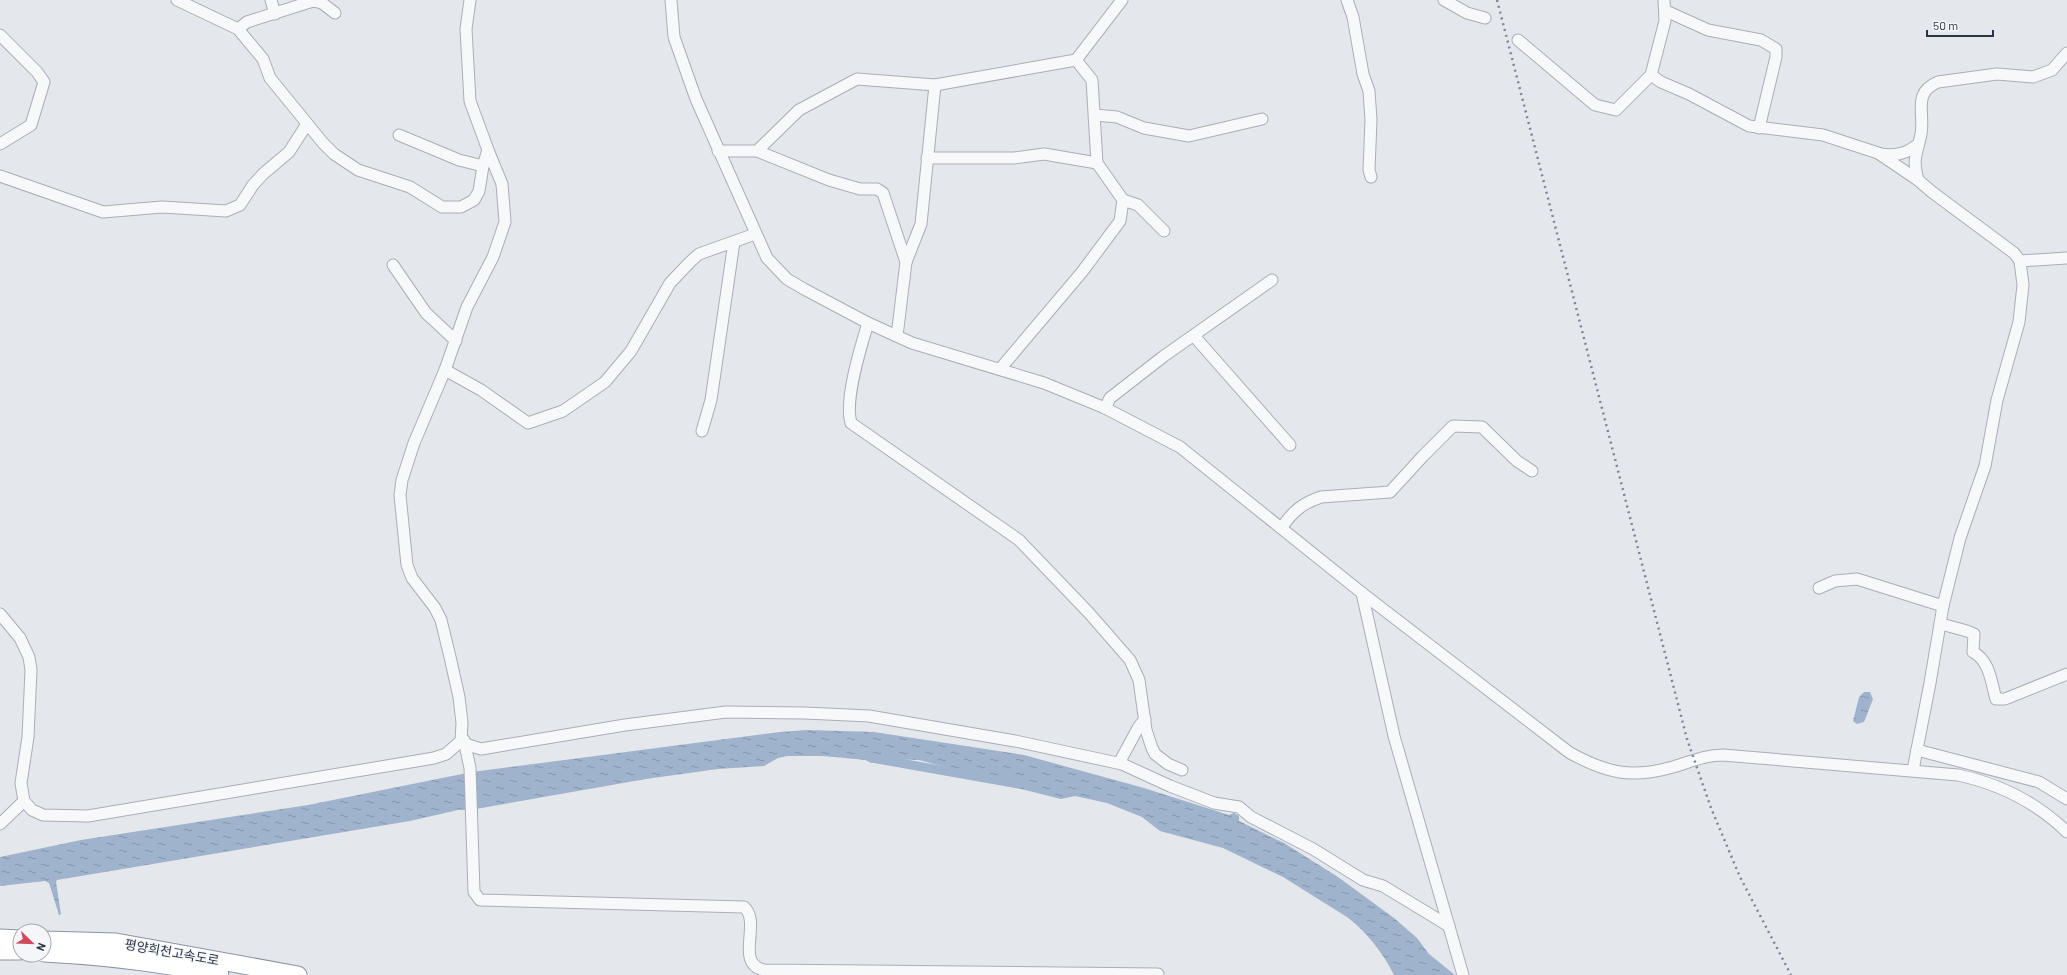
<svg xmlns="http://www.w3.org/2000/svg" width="2067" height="975" viewBox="0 0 2067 975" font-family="Barlow,'Noto Sans KR',sans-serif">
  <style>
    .water { fill: url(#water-ripples) }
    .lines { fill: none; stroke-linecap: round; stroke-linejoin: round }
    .canal { stroke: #9fb4cc; stroke-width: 9 }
    .minor-casing { stroke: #a9aeb7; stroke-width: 13 }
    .highway-casing { stroke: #8b94a3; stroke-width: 19 }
    .minor { stroke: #f7f8fa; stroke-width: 11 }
    .highway { stroke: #fff; stroke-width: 17 }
    .rail { stroke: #7d8696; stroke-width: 2.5; stroke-dasharray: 2 4; stroke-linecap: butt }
    .labels { text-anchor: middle; stroke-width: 3; stroke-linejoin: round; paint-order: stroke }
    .street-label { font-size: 13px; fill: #2b3445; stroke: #f4f6f9 }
  </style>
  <defs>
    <pattern id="water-ripples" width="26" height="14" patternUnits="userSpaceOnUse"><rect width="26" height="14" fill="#9fb4cc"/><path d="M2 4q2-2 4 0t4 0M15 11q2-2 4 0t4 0" fill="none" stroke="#8293a7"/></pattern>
  </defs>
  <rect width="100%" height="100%" fill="#e4e7ec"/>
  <g class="water">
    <path d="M1864,692H1870L1873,699L1864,722L1857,724L1853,721L1859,697Z"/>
    <path d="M807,730L874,732L1024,755L1144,788L1229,815L1234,813L1239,816V821L1284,843L1338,877L1394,918L1417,938L1429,954L1455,975H1394C1383,953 1367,932 1347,917L1283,877L1223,848L1160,831L1142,817L1107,803L1075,796L1061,799L1017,788L1001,779L987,775L964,772L919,760L884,759L871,763L866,760L823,756H788L778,758L764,766L718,769L646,779L476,809L458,810L410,821L57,880L56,882L61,914L59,915L49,883L45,881L0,886V857L81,840L308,805L472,772L780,732Z"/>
  </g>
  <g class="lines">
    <path class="canal" d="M872,758L1019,784"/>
    <defs>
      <g id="minor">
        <path d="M177,0L238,29L263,59L270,78L323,143L334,154L358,170L410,187L442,207H461L474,200L479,191L483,166L488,150"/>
        <path d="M271,0L275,14"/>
        <path d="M671,0L674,37L696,99L767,258L787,279L804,289L868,323L912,343L1044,383L1105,408L1180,447L1362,593L1570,753C1607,773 1631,779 1673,767C1690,762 1705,755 1723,755L1958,775C2000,784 2036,802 2067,832"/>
        <path d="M1347,0L1353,17L1363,74L1369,91L1371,120L1369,170L1371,177"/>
        <path d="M1444,0L1467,13L1485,18"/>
        <path d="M1666,11L1708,30L1761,40L1776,49V57L1759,128"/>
        <path d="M238,29L247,22L313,1L322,3L335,13"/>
        <path d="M0,35L37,72L44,82L31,125L0,144"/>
        <path d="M1518,40L1595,105L1616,110L1651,75L1665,21L1664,0"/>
        <path d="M1076,60L1092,80L1097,163L1123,200L1138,205L1164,231"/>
        <path d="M1651,75L1661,82L1689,94L1749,126L1823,135L1878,153L1918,180"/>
        <path d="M1095,115L1117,117L1144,128L1189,136L1262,119"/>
        <path d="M399,135L459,160L483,166"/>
        <path d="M718,151H757L799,110L857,79L935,85L1076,60L1122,0"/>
        <path d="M757,151L829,180L860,189H877L883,193L906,262"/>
        <path d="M1880,154C1895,156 1906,154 1917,145"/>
        <path d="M927,158H1014L1044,154L1097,163"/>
        <path d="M0,176L103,212L162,207L226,211L240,205L253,185L263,174L289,152L307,124"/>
        <path d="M2020,261L2067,258"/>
        <path d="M393,265L426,313L456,341"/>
        <path d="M868,323C861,346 844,400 851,423L1019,540L1089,613L1130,660L1139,680L1146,730L1152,748L1155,754L1168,764L1182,770"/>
        <path d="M897,336L906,262L921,224L935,85"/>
        <path d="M1194,336L1290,445"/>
        <path d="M1000,369L1082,272L1120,221L1123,200"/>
        <path d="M445,370L481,390L528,423L563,411L605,382L631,351L670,283L690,262L699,254L755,234"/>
        <path d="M1105,408L1110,398L1164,356L1272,280"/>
        <path d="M702,431L711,400L734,242"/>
        <path d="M1282,527C1293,511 1303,503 1321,497L1390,492L1423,456L1453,426L1482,427L1517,461L1532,471"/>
        <path d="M1819,588L1835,581L1857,579L1943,606"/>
        <path d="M1362,593L1394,736L1463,975"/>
        <path d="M0,614L20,638L29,657L31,670L28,737L21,783L24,801L32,810L43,815L88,816L434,758L446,754L461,741L462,723L459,697L450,657L441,620L435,608L412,578L407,565L400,495L402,480L414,443L445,370L467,307L493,257L505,222L502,184L488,150L470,101L466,29L470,0"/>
        <path d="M1941,624L1967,631L1974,634L1973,652C1990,661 1991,682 1996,699H2005L2067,674"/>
        <path d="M464,740L470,768L474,892L480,900L744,907C762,922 734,964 764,970L1158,974"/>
        <path d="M465,744L481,749L625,725L726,712L805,713L869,716L1015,741L1122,764L1170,786L1214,803L1239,807L1251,817L1313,849L1363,880L1383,886L1449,926"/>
        <path d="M1917,750L2039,782L2067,799"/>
        <path d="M1119,763L1138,728L1145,719"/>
        <path d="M1913,770L1930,683L1943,606L1960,538L1985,466L1997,400L2019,322L2023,285L2020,261L2014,253L1932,192L1918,180C1912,158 1917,154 1921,134C1925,113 1912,93 1938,82L1997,74L2033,77L2052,70L2067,53"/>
        <path d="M0,824L24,801"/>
      </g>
      <g id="highway">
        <path d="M0,938L20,939"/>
        <path d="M44,940L116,942L298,975"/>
        <path d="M0,951H20"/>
        <path d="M44,953C103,956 162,963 220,975"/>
      </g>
    </defs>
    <use href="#minor" class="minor-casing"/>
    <use href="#highway" class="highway-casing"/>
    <use href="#minor" class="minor"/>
    <use href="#highway" class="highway"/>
    <path class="rail" d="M1497,0L1687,739L1711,808L1740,877L1791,975"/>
  </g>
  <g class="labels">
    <g class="street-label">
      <text transform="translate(172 952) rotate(10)" y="5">평양희천고속도로</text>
    </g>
  </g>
  <g transform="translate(32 943) rotate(113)"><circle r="19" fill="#f4f6f9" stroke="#a4a8b1"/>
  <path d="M0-3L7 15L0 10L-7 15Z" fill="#d1495b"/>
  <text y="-6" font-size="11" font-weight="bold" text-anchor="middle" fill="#2b3445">N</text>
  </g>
  <path d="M1927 30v6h66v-6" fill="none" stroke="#2b3445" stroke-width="2"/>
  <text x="1933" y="30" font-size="12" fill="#2b3445" stroke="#f4f6f9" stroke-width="3" paint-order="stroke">50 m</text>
</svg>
